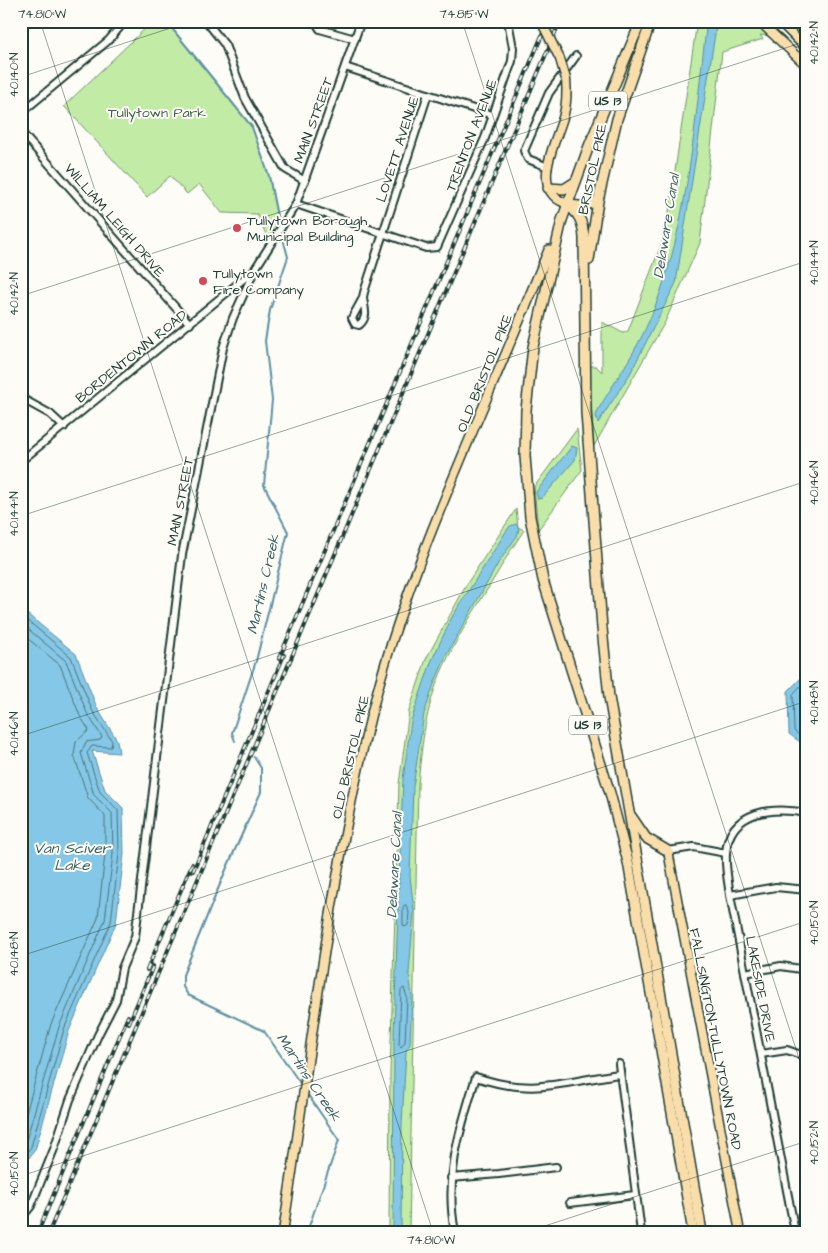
<svg xmlns="http://www.w3.org/2000/svg" width="828" height="1253" viewBox="0 0 828 1253" font-family="'Architects Daughter',sans-serif">
  <style>
    .green { fill: #c2eba6; stroke: #70946d }
    .water { fill: #85c7e6; stroke: #5c909f }
    .lines { fill: none; stroke-linecap: round; stroke-linejoin: round }
    .shore { stroke: #48747b; stroke-width: 1 }
    .stream { stroke: #5c909f; stroke-width: 2 }
    .minor-casing { stroke: #1f3d34; stroke-width: 10 }
    .major-casing { stroke: #1f3d34; stroke-width: 11 }
    .highway-casing { stroke: #1f3d34; stroke-width: 12 }
    .minor { stroke: #fdfcf7; stroke-width: 6 }
    .major { stroke: #f9deab; stroke-width: 8 }
    .highway { stroke: #f9deab; stroke-width: 9 }
    .rail-casing { stroke: #1f3d34; stroke-width: 4 }
    .rail { stroke: #fdfcf7; stroke-width: 2; stroke-dasharray: 5.5; stroke-linecap: butt }
    .major-bridge-casing { stroke: #1f3d34; stroke-width: 11; stroke-linecap: butt }
    .major-bridge { stroke: #f9deab; stroke-width: 8 }
    .ticks { fill: none; stroke: #1f3d34; stroke-width: 1; stroke-opacity: 0.45 }
    .poi-dot { fill: #d1495b; stroke: #fdfcf7; stroke-width: 2 }
    .labels { text-anchor: middle; stroke-width: 4; stroke-linejoin: round; paint-order: stroke }
    .shield { fill: #fdfcf7; stroke: #62766e; stroke-width: 1 }
    .shield-label { font-size: 12px; font-weight: bold; fill: #1f3d34 }
    .park-label { font-size: 14px; fill: #40604b; stroke: #fdfcf7 }
    .street-label { font-size: 14px; fill: #1f3d34; stroke: #fdfcf7 }
    .poi-label { font-size: 14px; fill: #1f3d34; stroke: #fdfcf7; text-anchor: start }
    .water-label { font-size: 15px; font-style: italic; fill: #386060; stroke: #fdfcf7 }
    .neatline { fill: none; stroke: #1f3d34; stroke-width: 2 }
    .ticks-label { font-size: 12px; text-anchor: middle; fill: #1f3d34 }
  </style>
  <rect width="100%" height="100%" fill="#fdfcf7"/>
  <filter id="ink" filterUnits="userSpaceOnUse"><feTurbulence type="fractalNoise" baseFrequency=".02" numOctaves="2"/><feDisplacementMap in="SourceGraphic" scale="10" xChannelSelector="R" yChannelSelector="G"/><feConvolveMatrix kernelMatrix="1 2 1 2 8 2 1 2 1" color-interpolation-filters="sRGB"/></filter>
  <g filter="url(#ink)">
    <g class="green">
      <path d="M153,21H166L252,127L269,176L278,223L268,239L257,214L222,213L199,184L187,194L170,176L147,197L64,106Z"/>
      <path d="M697,21H754L770,36L760,35L763,39L722,52L700,243L665,322L594,446L589,366H596L602,372V322L623,333L628,331L666,232Z"/>
      <path d="M785,21H801L807,27V44Z"/>
      <path d="M577,429L582,470L538,530L534,487Z"/>
      <path d="M516,509L518,527L524,530L509,553C486,594 448,647 434,691C424,721 421,753 418,785L409,1232H389L390,1073L399,784L409,711L426,659L468,582Z"/>
    </g>
    <g class="water">
      <path d="M707,21H717L676,283L630,374L598,423L596,416L598,410C613,384 631,359 644,332C689,238 694,123 707,21Z"/>
      <path d="M572,446L577,448L575,460L542,498L538,499L536,492Z"/>
      <path d="M516,524L519,529L517,536L499,562L447,654L434,684L424,714L413,787L410,876L414,911L409,973L412,997L410,1044L406,1051L402,1124L401,1232H393L394,1033L399,877L403,779L411,721L431,662L452,617L505,533L510,526Z"/>
      <path d="M21,609L76,654L97,708L117,740L119,753L92,751L105,790L123,808L124,854L116,923L69,1031L35,1150L21,1168Z"/>
      <path d="M807,672V747L789,734L788,691Z"/>
    </g>
    <g class="lines">
      <g class="shore">
        <path d="M21,615L71,657L92,710L112,741L111,747L92,746L87,753L100,792L118,810L119,854L111,922L64,1029L31,1147L21,1160"/>
        <path d="M21,623L66,661L87,713L102,737L100,740L86,742L81,753L94,795L112,813L113,854L105,920L59,1027L25,1144L21,1150"/>
        <path d="M21,633L60,665L80,716L89,730L76,742L74,755L88,798L105,816V854L98,918L51,1024L21,1131"/>
        <path d="M807,679L793,694L794,731L807,741"/>
        <path d="M807,688L800,697V727L807,733"/>
        <path d="M406,905L409,912L408,925L405,927L403,925V907Z"/>
        <path d="M404,988L407,997L405,1042L401,1047L399,1045L401,991Z"/>
      </g>
      <g class="stream">
        <path d="M166,21L252,127L269,176L279,226"/>
        <path d="M235,741L232,733L256,661L288,532L264,485L272,400L265,341L270,310L288,257L281,231"/>
        <path d="M254,757L261,768V792L225,872L183,975V987L188,995L264,1031L302,1086"/>
        <path d="M306,1092L339,1140L307,1232"/>
      </g>
      <defs>
        <g id="minor">
          <path d="M206,21L225,45L245,98L285,169L305,181"/>
          <path d="M315,21L320,29L355,39"/>
          <path d="M345,67L492,115"/>
          <path d="M21,113L109,40L125,21"/>
          <path d="M21,132L190,324"/>
          <path d="M548,167L528,159L524,151L549,93L576,56"/>
          <path d="M296,204L426,248L437,247L485,138L512,61L513,48L508,21"/>
          <path d="M363,298L352,318L355,324L359,325C369,317 364,308 363,298C363,295 365,289 366,286L428,94"/>
          <path d="M21,398L50,414L64,427"/>
          <path d="M21,461L252,272"/>
          <path d="M668,851L694,847L726,853"/>
          <path d="M730,895L776,887L807,890"/>
          <path d="M745,973L781,966L807,970"/>
          <path d="M761,1054L787,1050L807,1057"/>
          <path d="M619,1064L641,1232"/>
          <path d="M451,1178L499,1174L556,1167"/>
          <path d="M570,1203L635,1195"/>
          <path d="M21,1218L31,1206L54,1149L70,1100L98,1035L116,1000L122,968L135,937L182,555L223,348L233,318L255,269L296,204L361,21"/>
          <path d="M455,1232C444,1176 460,1130 476,1077C534,1097 564,1081 620,1074"/>
          <path d="M795,1232L730,895C728,882 725,867 726,853C729,809 774,807 807,813"/>
        </g>
        <g id="major">
          <path d="M759,21L807,66"/>
          <path d="M779,21L807,49"/>
          <path d="M566,79C567,91 567,102 564,114C558,139 528,189 565,203C577,207 587,207 598,201"/>
          <path d="M668,851L740,1232"/>
          <path d="M283,1232C311,1053 330,871 376,696C411,565 472,436 524,310"/>
        </g>
        <g id="highway">
          <path d="M641,21L589,146L562,220L533,347L526,410L525,456L530,517L543,580L610,793L628,862L693,1232"/>
          <path d="M548,188L564,189L575,182"/>
          <path d="M566,204C579,213 583,222 584,238L586,413L602,628L609,697L702,1232"/>
          <path d="M589,260L598,201L617,119L651,21"/>
          <path d="M524,310L549,250"/>
          <path d="M631,816L646,838L668,851"/>
        </g>
      </defs>
      <use href="#minor" class="minor-casing"/>
      <use href="#major" class="major-casing"/>
      <use href="#highway" class="highway-casing"/>
      <use href="#minor" class="minor"/>
      <use href="#major" class="major"/>
      <use href="#highway" class="highway"/>
      <defs>
        <g id="rail">
          <path d="M279,659L548,21"/>
          <path d="M193,871L284,655"/>
          <path d="M147,970L192,864"/>
          <path d="M129,1023L153,966"/>
          <path d="M38,1232L128,1016"/>
          <path d="M49,1232L560,21"/>
        </g>
      </defs>
      <use href="#rail" class="rail-casing"/>
      <use href="#rail" class="rail"/>
      <defs>
        <path id="major-bridge" d="M541,21L560,59L566,79"/>
      </defs>
      <use href="#major-bridge" class="major-bridge-casing"/>
      <use href="#major-bridge" class="major-bridge"/>
    </g>
  </g>
  <path class="ticks" d="M40,21L433,1232M462,21L807,1083M21,77L192,21M21,296L807,41M21,516L807,261M21,736L807,481M21,956L807,701M21,1176L807,921M526,1232L807,1141"/>
  <g class="poi-dot">
    <circle cx="237" cy="228" r="5"/>
    <circle cx="203" cy="281" r="5"/>
  </g>
  <g class="labels">
    <g class="shield">
      <rect x="589" y="91.5" width="38" height="19" rx="4"/>
      <rect x="569" y="715.5" width="38" height="19" rx="4"/>
    </g>
    <g class="shield-label">
      <text x="608" y="105">US 13</text>
      <text x="588" y="729">US 13</text>
    </g>
    <g class="park-label">
      <text x="157" y="117">Tullytown Park</text>
    </g>
    <g class="street-label">
      <text transform="translate(313 120) rotate(-70)" y="5">MAIN STREET</text>
      <text transform="translate(471 135) rotate(-69)" y="5">TRENTON AVENUE</text>
      <text transform="translate(397 149) rotate(-72)" y="5">LOVETT AVENUE</text>
      <text transform="translate(592 169) rotate(-78)" y="5">BRISTOL PIKE</text>
      <text transform="translate(115 220) rotate(49)" y="5">WILLIAM LEIGH DRIVE</text>
      <text transform="translate(131 356) rotate(-39)" y="5">BORDENTOWN ROAD</text>
      <text transform="translate(484 373) rotate(-68)" y="5">OLD BRISTOL PIKE</text>
      <text transform="translate(180 501) rotate(-79)" y="5">MAIN STREET</text>
      <text transform="translate(350 757) rotate(-77)" y="5">OLD BRISTOL PIKE</text>
      <text transform="translate(761 989) rotate(79)" y="5">LAKESIDE DRIVE</text>
      <text transform="translate(716 1039) rotate(79)" y="5">FALLSINGTON-TULLYTOWN ROAD</text>
    </g>
    <g class="poi-label">
      <text x="247" y="225">Tullytown Borough<tspan x="247" dy="16">Municipal Building</tspan></text>
      <text x="213" y="278">Tullytown<tspan x="213" dy="16">Fire Company</tspan></text>
    </g>
    <g class="water-label">
      <text transform="translate(666 226) rotate(-81)" y="5">Delaware Canal</text>
      <text transform="translate(263 584) rotate(-77)" y="5">Martins Creek</text>
      <text x="72" y="853">Van Sciver<tspan x="72" dy="17">Lake</tspan></text>
      <text transform="translate(394 865) rotate(-87)" y="5">Delaware Canal</text>
      <text transform="translate(309 1077) rotate(56)" y="5">Martins Creek</text>
    </g>
  </g>
  <rect width="828" height="1253" fill="none" stroke="#fdfcf7" stroke-width="55"/>
  <rect x="28" y="28" width="772" height="1198" class="neatline"/>
  <g class="ticks-label">
    <text x="42" y="18">74.810°W</text>
    <text x="464" y="18">74.815°W</text>
    <text transform="translate(814 43) rotate(-90)" y="4">40.142°N</text>
    <text transform="translate(14 75) rotate(-90)" y="4">40.140°N</text>
    <text transform="translate(814 263) rotate(-90)" y="4">40.144°N</text>
    <text transform="translate(14 294) rotate(-90)" y="4">40.142°N</text>
    <text transform="translate(814 483) rotate(-90)" y="4">40.146°N</text>
    <text transform="translate(14 514) rotate(-90)" y="4">40.144°N</text>
    <text transform="translate(814 703) rotate(-90)" y="4">40.148°N</text>
    <text transform="translate(14 734) rotate(-90)" y="4">40.146°N</text>
    <text transform="translate(814 923) rotate(-90)" y="4">40.150°N</text>
    <text transform="translate(14 954) rotate(-90)" y="4">40.148°N</text>
    <text transform="translate(814 1143) rotate(-90)" y="4">40.152°N</text>
    <text transform="translate(14 1174) rotate(-90)" y="4">40.150°N</text>
    <text x="431" y="1244">74.810°W</text>
  </g>
</svg>
